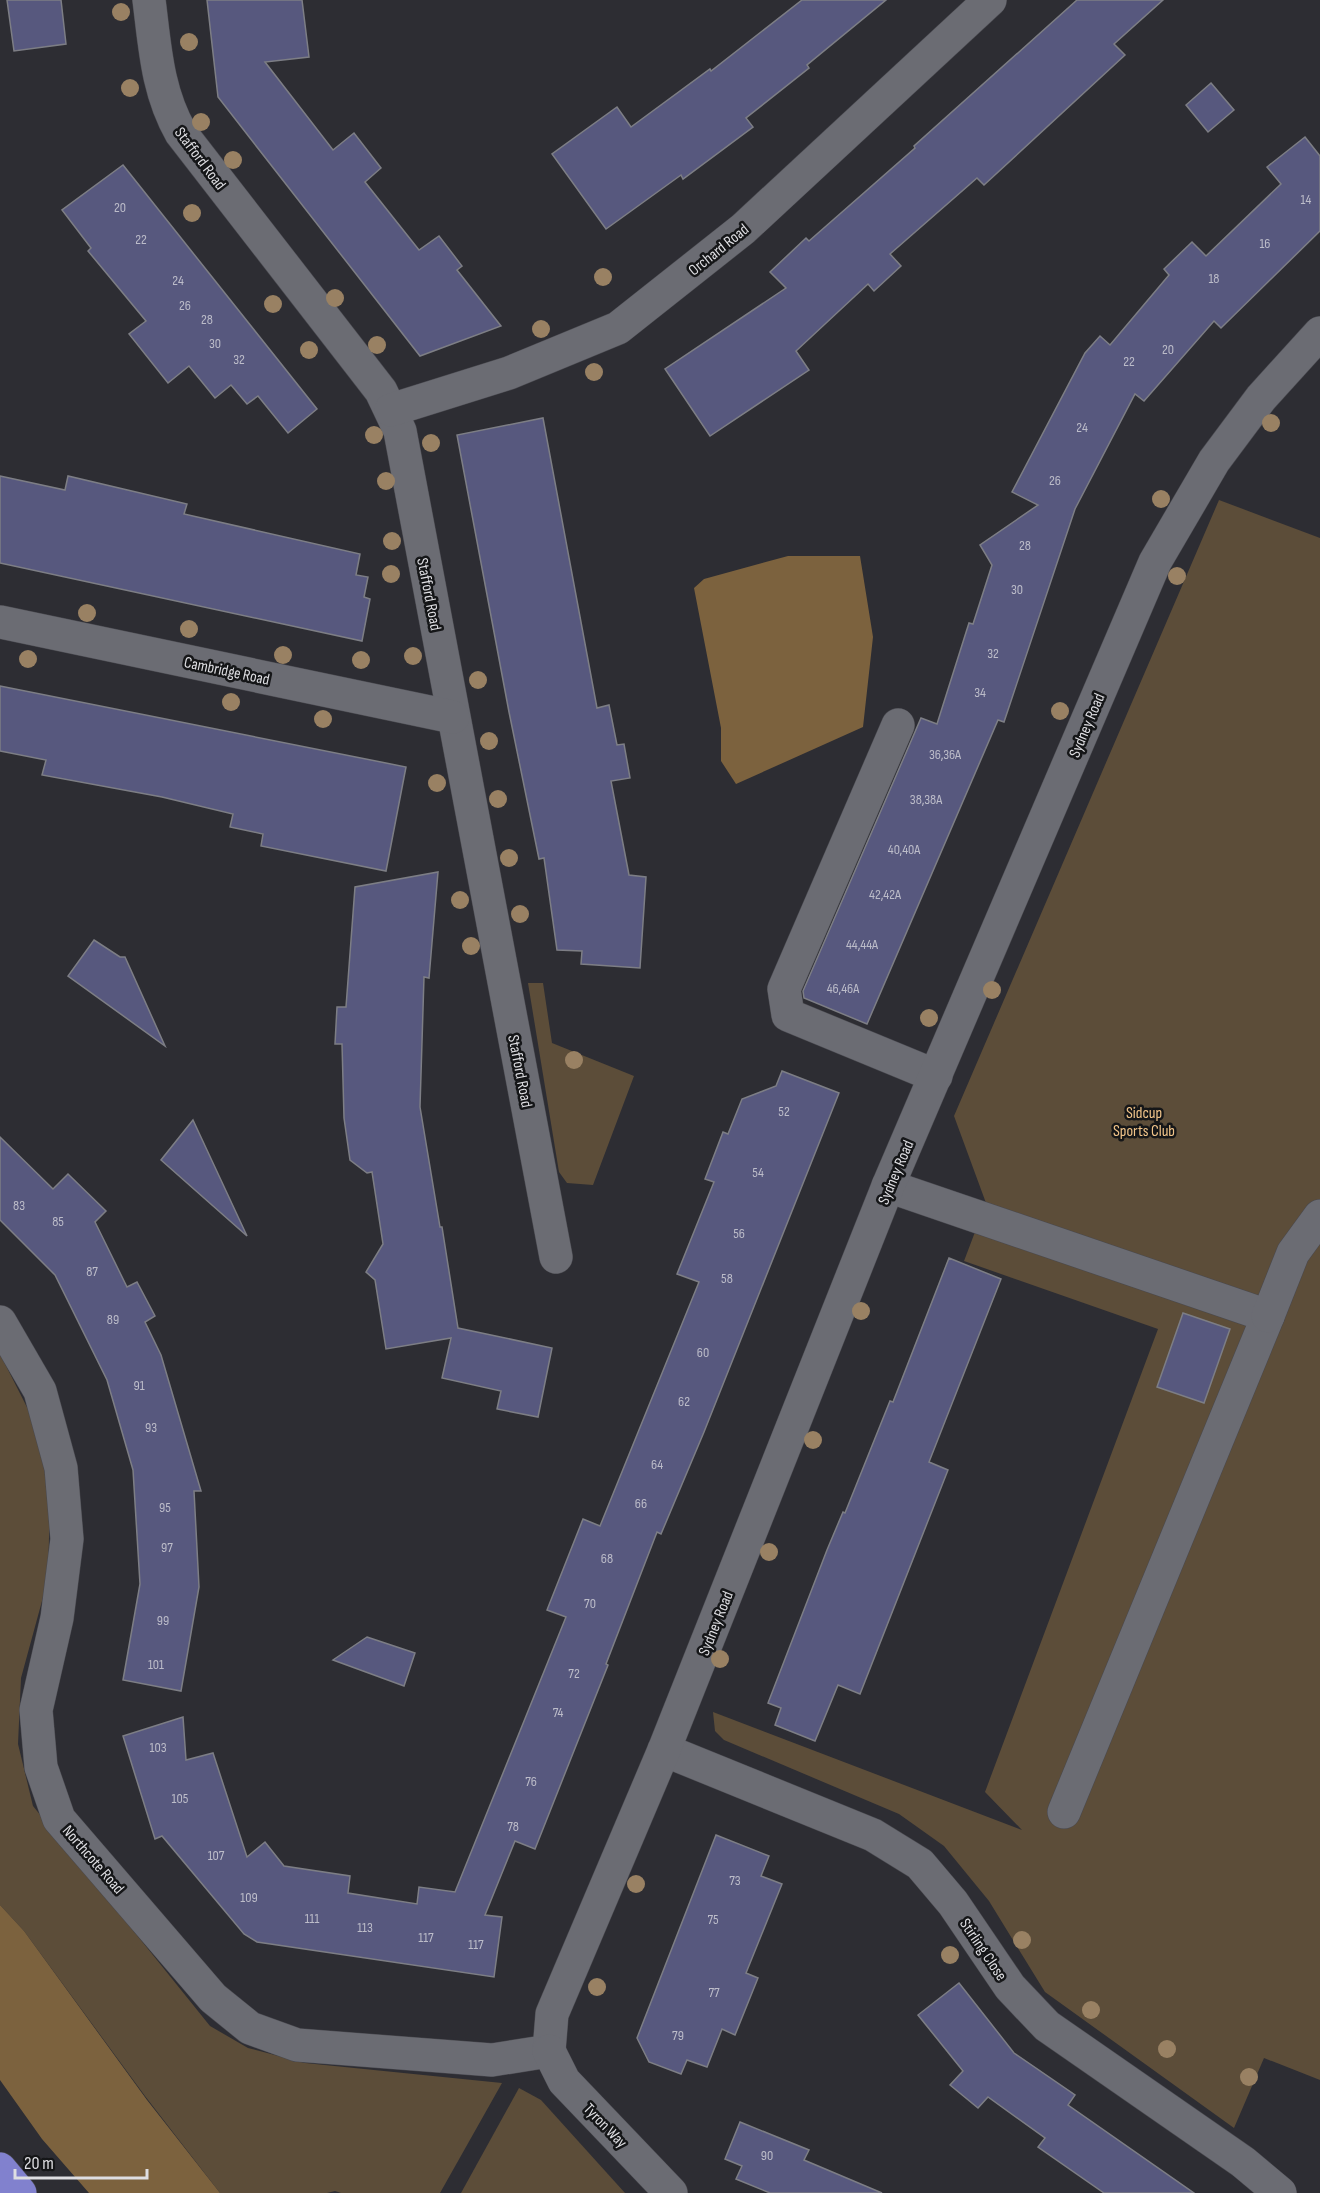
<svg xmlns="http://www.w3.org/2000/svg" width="1320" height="2193" viewBox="0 0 1320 2193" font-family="'Sofia Sans Condensed',sans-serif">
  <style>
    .green { fill: #5c4d39 }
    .forest { fill: #7c623e }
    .building { fill: #57587e; stroke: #7d7e85; stroke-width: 1.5 }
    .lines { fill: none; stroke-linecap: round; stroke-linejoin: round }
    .minor-casing { stroke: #49494f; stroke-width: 34 }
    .highway-casing { stroke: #49494f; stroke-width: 34 }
    .minor { stroke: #6b6c73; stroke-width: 33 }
    .highway { stroke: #8181ce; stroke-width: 33 }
    .tree { fill: #998163 }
    .labels { text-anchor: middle; stroke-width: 5; stroke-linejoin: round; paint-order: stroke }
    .number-label { font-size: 14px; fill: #bcbcc9 }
    .street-label { font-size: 16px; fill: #dedee2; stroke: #151618 }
    .park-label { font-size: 16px; fill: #f2c58a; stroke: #151618 }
  </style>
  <rect width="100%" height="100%" fill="#2d2d33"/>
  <g class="green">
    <path d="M1219,500L1320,538V2080L1264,2058L1234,2128L1045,1992L989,1901L944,1846L899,1814L724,1740L715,1731L713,1712L1022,1830L985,1792L1158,1329L964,1261L986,1203L954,1116Z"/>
    <path d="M528,983H543L552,1043L634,1076L593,1185L567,1183L559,1172Z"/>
    <path d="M0,1354L34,1421L50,1497L48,1579L21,1678L18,1744L33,1806L210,2026L248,2048L305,2063L502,2083L440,2193H341L335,2191L327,2193H220L145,2096L24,1931L0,1905Z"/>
    <path d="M519,2088L541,2100L625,2193H461Z"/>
  </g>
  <g class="forest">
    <path d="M788,556H860L873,637L863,727L736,784L721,761V728L694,588L704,579Z"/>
    <path d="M0,1905L24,1931L147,2100L220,2193H89L42,2139L0,2080Z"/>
  </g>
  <g class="building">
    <path d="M7,0H61L66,44L14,51Z"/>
    <path d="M207,0H302L309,57L265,62L333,150L354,133L381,168L365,182L419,250L439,236L462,266L457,270L501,326L420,356L218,97Z"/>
    <path d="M802,0H886L807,65L809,68L746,118L753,127L683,179L681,175L606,229L552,154L617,107L631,127L710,69L711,71Z"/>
    <path d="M1077,0H1163L1114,44L1125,55L984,185L977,178L890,254L901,266L874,291L868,284L796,351L809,370L710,436L665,369L786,288L770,272L806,238L809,241L915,148L914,146Z"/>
    <path d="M1211,83L1234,110L1208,132L1186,105Z"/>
    <path d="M1305,137L1320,156V231L1221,328L1214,321L1144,401L1135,394L1075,509L1004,722L998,720L867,1024L804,998L803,991L921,718L937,724L969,623L973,624L992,565L980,545L1038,505L1012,492L1085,353L1100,336L1110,345L1169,275L1164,269L1192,242L1206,256L1281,184L1267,167Z"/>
    <path d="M123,165L317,409L288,433L258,396L247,404L231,385L215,398L189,366L168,383L129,334L146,321L88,251L91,248L62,210Z"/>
    <path d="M543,418L597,708L609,705L617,745L624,744L630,778L611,781L629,875L646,877L640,968L581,964L582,951L557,950L544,858L539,859L509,712L457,435Z"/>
    <path d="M0,476L65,490L68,476L187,504L184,514L360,554L356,575L368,577L364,597L370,599L362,641L0,563Z"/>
    <path d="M0,686L406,767L386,871L261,846L263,834L230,827L233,814L162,797L42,775L46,760L0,751Z"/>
    <path d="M438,872L429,978L424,977L420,1107L440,1227H442L458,1328L552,1348L538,1417L497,1409L501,1391L442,1378L451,1338L386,1349L375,1280L366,1272L383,1244L372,1172L367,1173L350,1160L344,1118L342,1044H335L337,1007H346L355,887Z"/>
    <path d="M94,940L120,957H125L165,1046L68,976Z"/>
    <path d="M782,1071L839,1093L704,1432L661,1534L657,1532L606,1664L608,1665L535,1849L515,1841L485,1915L502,1917L494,1977L257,1942L244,1934L162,1836L155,1839L123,1736L183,1717L186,1760L213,1753L247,1857L265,1842L284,1866L350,1876L348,1893L417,1904L419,1887L455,1892L566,1617L547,1610L583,1519L600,1526L699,1282L677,1274L714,1182L705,1179L723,1132L728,1134L742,1099L776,1086Z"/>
    <path d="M193,1120L247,1236L161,1160Z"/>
    <path d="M0,1137L53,1189L68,1174L106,1211L95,1222L127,1287L137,1282L155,1316L145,1322L161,1355L201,1491H194L199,1587L181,1691L123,1680L140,1584L133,1470L107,1380L55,1275L0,1220Z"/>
    <path d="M949,1258L1001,1279L929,1462L948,1470L860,1694L838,1685L815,1741L775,1725L781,1708L768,1703L827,1550L843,1512L845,1513L890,1401L893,1402Z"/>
    <path d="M1183,1313L1230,1329L1204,1403L1157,1387Z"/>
    <path d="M367,1637L415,1653L404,1686L333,1660Z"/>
    <path d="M716,1835L769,1856L761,1876L782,1884L746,1973L758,1978L735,2035L722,2029L707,2067L687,2060L681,2074L649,2062L637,2038Z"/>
    <path d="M959,1983L1014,2053L1075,2095L1068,2105L1194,2193H1104L1038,2147L1045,2138L988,2097L978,2108L950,2085L963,2071L918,2015Z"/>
    <path d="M740,2122L809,2150L804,2160L882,2193H770L736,2179L742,2166L725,2159Z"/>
  </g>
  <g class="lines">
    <defs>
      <g id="minor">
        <path d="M149,0C155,47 157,91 181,133L381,391L400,431L556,1257"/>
        <path d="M391,410L509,373L618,328L743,229L990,0"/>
        <path d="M0,622L453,717"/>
        <path d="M898,725L784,989L788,1015L936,1076"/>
        <path d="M888,1186L1268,1316L1064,1812"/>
        <path d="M1268,1316L1293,1253L1320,1216"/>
        <path d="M0,1322L40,1391L61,1468L67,1539L57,1618L36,1710L41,1767L59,1819L213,1998L250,2028L297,2045L492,2060L549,2051"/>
        <path d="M664,1750L873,1835L920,1864L953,1903L1010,1987L1047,2026L1243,2162L1280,2193"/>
        <path d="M549,2051L552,2014L664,1750L888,1186L1155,562L1214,461L1261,398L1320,333"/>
        <path d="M549,2051L564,2081L671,2193"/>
      </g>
      <path id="highway" d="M0,2169L20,2193"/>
    </defs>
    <use href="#minor" class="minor-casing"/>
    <use href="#highway" class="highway-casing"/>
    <use href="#minor" class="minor"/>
    <use href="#highway" class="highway"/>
  </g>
  <g class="tree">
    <circle cx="121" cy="12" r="9"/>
    <circle cx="189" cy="42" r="9"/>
    <circle cx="130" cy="88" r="9"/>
    <circle cx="201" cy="122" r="9"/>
    <circle cx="233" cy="160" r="9"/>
    <circle cx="192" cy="213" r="9"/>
    <circle cx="603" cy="277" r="9"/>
    <circle cx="335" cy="298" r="9"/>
    <circle cx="273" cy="304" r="9"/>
    <circle cx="541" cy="329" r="9"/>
    <circle cx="377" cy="345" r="9"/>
    <circle cx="309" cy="350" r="9"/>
    <circle cx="594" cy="372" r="9"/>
    <circle cx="1271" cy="423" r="9"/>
    <circle cx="374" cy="435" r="9"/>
    <circle cx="431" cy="443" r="9"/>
    <circle cx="386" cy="481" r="9"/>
    <circle cx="1161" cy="499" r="9"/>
    <circle cx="392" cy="541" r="9"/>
    <circle cx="391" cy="574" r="9"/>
    <circle cx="1177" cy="576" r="9"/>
    <circle cx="87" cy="613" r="9"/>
    <circle cx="189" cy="629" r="9"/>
    <circle cx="283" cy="655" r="9"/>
    <circle cx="413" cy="656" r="9"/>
    <circle cx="28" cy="659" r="9"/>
    <circle cx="361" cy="660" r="9"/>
    <circle cx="478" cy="680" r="9"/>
    <circle cx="231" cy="702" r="9"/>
    <circle cx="1060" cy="711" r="9"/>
    <circle cx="323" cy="719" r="9"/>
    <circle cx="489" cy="741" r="9"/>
    <circle cx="437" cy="783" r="9"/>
    <circle cx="498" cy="799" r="9"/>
    <circle cx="509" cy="858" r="9"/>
    <circle cx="460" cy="900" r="9"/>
    <circle cx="520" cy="914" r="9"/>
    <circle cx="471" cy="946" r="9"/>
    <circle cx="992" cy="990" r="9"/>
    <circle cx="929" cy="1018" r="9"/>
    <circle cx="574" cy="1060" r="9"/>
    <circle cx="861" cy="1311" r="9"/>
    <circle cx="813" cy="1440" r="9"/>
    <circle cx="769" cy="1552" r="9"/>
    <circle cx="720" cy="1659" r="9"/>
    <circle cx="636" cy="1884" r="9"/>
    <circle cx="1022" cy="1940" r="9"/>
    <circle cx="950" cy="1955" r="9"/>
    <circle cx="597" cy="1987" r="9"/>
    <circle cx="1091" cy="2010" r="9"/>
    <circle cx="1167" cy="2049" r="9"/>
    <circle cx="1249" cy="2077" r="9"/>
  </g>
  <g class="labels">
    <g class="number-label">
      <text x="1306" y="204">14</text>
      <text x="120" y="212">20</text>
      <text x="141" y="244">22</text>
      <text x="1265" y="248">16</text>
      <text x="1214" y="283">18</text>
      <text x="178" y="285">24</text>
      <text x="185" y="310">26</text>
      <text x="207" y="324">28</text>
      <text x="215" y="348">30</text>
      <text x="1168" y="354">20</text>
      <text x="239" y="364">32</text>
      <text x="1129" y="366">22</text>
      <text x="1082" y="432">24</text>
      <text x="1055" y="485">26</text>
      <text x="1025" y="550">28</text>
      <text x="1017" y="594">30</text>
      <text x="993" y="658">32</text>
      <text x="980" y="697">34</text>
      <text x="945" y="759">36,36A</text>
      <text x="926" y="804">38,38A</text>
      <text x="904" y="854">40,40A</text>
      <text x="885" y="899">42,42A</text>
      <text x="862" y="949">44,44A</text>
      <text x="843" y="993">46,46A</text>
      <text x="784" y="1116">52</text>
      <text x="758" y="1177">54</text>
      <text x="19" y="1210">83</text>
      <text x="58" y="1226">85</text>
      <text x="739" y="1238">56</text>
      <text x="92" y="1276">87</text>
      <text x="727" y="1283">58</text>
      <text x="113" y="1324">89</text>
      <text x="703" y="1357">60</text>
      <text x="139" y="1390">91</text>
      <text x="684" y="1406">62</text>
      <text x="151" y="1432">93</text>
      <text x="657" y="1469">64</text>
      <text x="641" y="1508">66</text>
      <text x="165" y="1512">95</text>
      <text x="167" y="1552">97</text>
      <text x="607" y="1563">68</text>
      <text x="590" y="1608">70</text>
      <text x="163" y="1625">99</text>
      <text x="156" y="1669">101</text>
      <text x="574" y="1678">72</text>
      <text x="558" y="1717">74</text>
      <text x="158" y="1752">103</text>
      <text x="531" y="1786">76</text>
      <text x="180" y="1803">105</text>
      <text x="513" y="1831">78</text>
      <text x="216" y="1860">107</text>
      <text x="735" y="1885">73</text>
      <text x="249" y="1902">109</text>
      <text x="312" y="1923">111</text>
      <text x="713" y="1924">75</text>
      <text x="365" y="1932">113</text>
      <text x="426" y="1942">117</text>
      <text x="476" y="1949">117</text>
      <text x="714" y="1997">77</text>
      <text x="678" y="2040">79</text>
      <text x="767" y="2160">90</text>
    </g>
    <g class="street-label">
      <text transform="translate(201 158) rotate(53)" y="6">Stafford Road</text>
      <text transform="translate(718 249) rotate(-39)" y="6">Orchard Road</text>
      <text transform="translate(430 594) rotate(79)" y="6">Stafford Road</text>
      <text transform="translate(227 670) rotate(12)" y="6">Cambridge Road</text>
      <text transform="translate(1086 725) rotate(-67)" y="6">Sydney Road</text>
      <text transform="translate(521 1071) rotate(79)" y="6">Stafford Road</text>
      <text transform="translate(895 1172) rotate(-67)" y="6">Sydney Road</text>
      <text transform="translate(715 1623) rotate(-68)" y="6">Sydney Road</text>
      <text transform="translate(94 1859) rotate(49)" y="6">Northcote Road</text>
      <text transform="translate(984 1949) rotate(56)" y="6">Stirling Close</text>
      <text transform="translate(606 2125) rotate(46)" y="6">Tyron Way</text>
    </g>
    <g class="park-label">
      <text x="1144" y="1118">Sidcup<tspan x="1144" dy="18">Sports Club</tspan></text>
    </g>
  </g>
  <path d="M15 2169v9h132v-9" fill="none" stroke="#dedee2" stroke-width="3"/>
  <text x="24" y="2169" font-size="18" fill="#dedee2" stroke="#151618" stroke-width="4.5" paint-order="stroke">20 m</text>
</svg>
